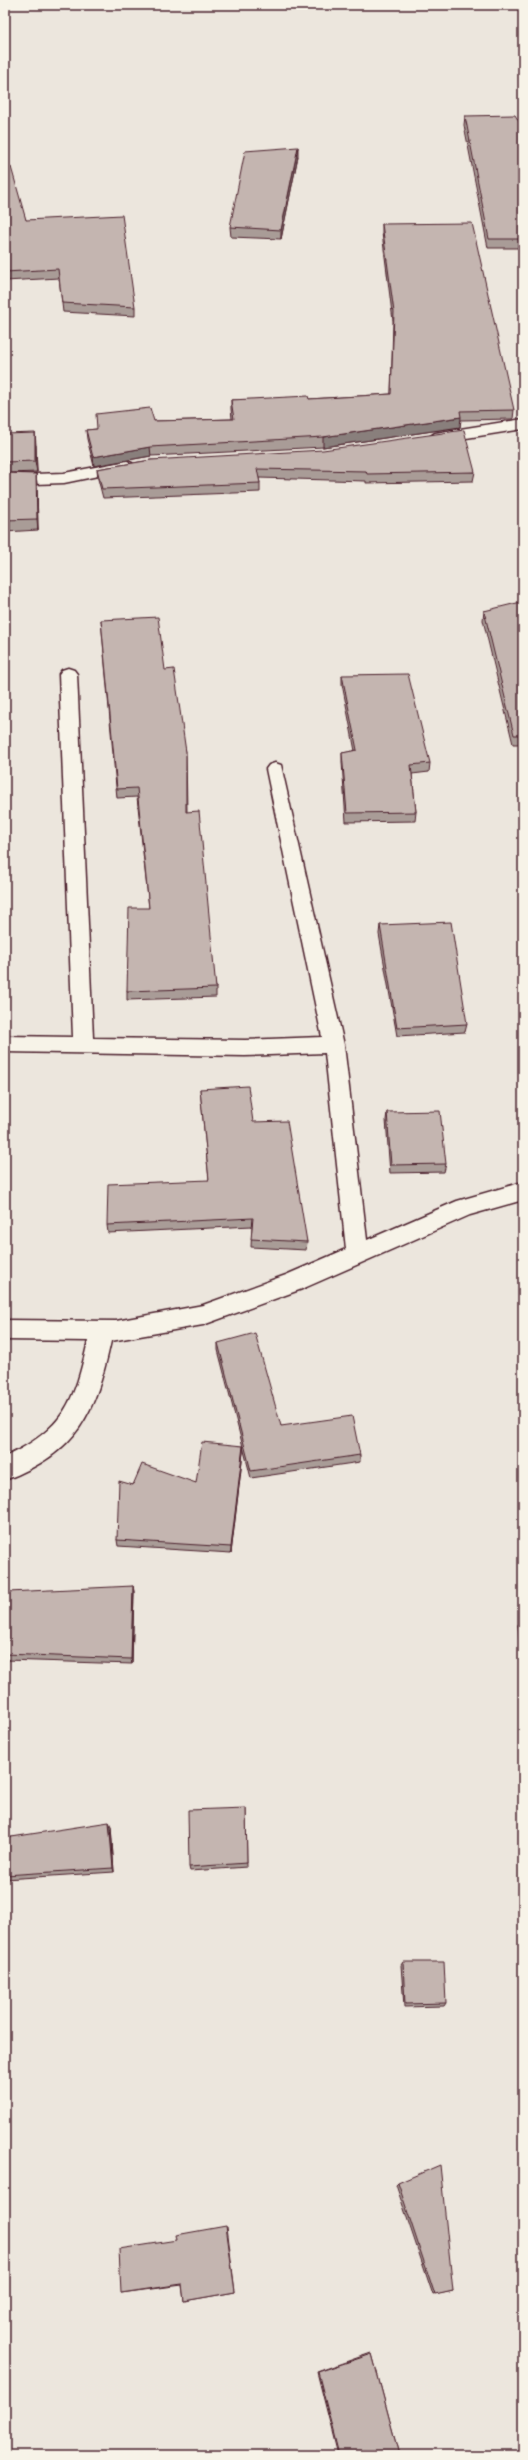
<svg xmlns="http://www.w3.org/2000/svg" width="528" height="2460" viewBox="0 0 528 2460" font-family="Sriracha,sans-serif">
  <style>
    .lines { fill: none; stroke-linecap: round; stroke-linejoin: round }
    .minor-casing { stroke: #4a1f2b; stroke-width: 3 }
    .minor { fill: #f7f3e8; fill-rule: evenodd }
    .wall { fill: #a99c97; stroke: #4a1f2b }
    .shaded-wall { fill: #897f7b; stroke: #4a1f2b }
    .building { fill: #c4b5b0; stroke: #4a1f2b }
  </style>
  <rect width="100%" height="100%" fill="#ece6dd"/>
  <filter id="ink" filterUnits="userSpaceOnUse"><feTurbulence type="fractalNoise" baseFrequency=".025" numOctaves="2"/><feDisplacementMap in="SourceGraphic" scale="8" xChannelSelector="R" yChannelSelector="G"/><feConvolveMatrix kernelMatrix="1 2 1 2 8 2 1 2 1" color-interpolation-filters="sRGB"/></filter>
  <g filter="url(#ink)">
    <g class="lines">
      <defs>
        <g id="minor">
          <path d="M523,419V429L435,443L427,438L435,433Z"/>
          <path d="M127,461L132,463L135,466L132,469L64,483L5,485V475L64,473Z"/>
          <path d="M68,668L74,670L77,674L93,1038L245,1040L322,1037L266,769L269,765L275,763L281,765L344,1045L367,1240L457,1201L523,1182V1200L470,1215L302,1289L203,1325L111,1341C95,1414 78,1452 5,1480V1457C65,1428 74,1403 88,1341L5,1340V1320L116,1321L203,1305L286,1275L346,1249L325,1053L245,1056L5,1052V1036L73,1037L59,674L62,670Z"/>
        </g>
      </defs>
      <use href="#minor" class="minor-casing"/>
      <use href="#minor" class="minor"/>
    </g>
    <g class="wall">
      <path d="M465,116L523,138V248H488L464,125Z"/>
      <path d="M298,156L281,239L231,237L230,227Z"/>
      <path d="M5,168L26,220L135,307V316L63,312L59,278L5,281Z"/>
      <path d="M382,224L514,410L513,419L461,420L460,427L323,447L151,456L94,466L87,439L86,430L97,429L154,421L232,419L231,409V400L309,399L391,394L393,321L382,233Z"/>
      <path d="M5,434L36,445L37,472L8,473L36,474L37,485L38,530L5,532Z"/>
      <path d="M151,460L475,472L473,481L366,483V481L259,478L260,483V492L103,498L98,479L97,469Z"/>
      <path d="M484,611H523V744H513L483,620Z"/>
      <path d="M101,620L165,670L186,752L187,812L216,988V997L127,1000V991L149,908L137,797L117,798Z"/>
      <path d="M342,675L430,763L429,772L412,774L416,812L415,821L346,822L342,762V753L355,751L342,684Z"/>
      <path d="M380,925L467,1024L465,1032L397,1036L379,934Z"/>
      <path d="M200,1089L253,1122L307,1242L306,1250L251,1247L252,1226L108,1233L107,1225L209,1180Z"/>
      <path d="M387,1112L446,1164L444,1172L390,1173L386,1120Z"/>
      <path d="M218,1343L281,1426L360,1455V1462L251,1478L218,1350Z"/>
      <path d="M243,1446V1452L231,1553L118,1546L117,1540L133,1485L196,1483Z"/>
      <path d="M133,1586L134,1592L132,1664L5,1660V1615Z"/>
      <path d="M521,1619H523V1666H522L518,1625Z"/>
      <path d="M246,1808L247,1867L190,1871L189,1867Z"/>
      <path d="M111,1826L114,1872L5,1879V1838Z"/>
      <path d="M403,1962L446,2003L444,2006L404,2007L401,1965Z"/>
      <path d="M398,2183L453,2291L433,2295L396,2185Z"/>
      <path d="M227,2227L235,2292L184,2301L182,2285L121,2293L177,2240Z"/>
      <path d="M371,2353L372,2354L399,2455H338L317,2372Z"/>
    </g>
    <g class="shaded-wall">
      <path d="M298,147V156L281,239V230Z"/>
      <path d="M461,417L460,427L323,447V437Z"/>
      <path d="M35,433L36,445L37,472L35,461Z"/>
      <path d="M150,447L151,456L94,466L93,457Z"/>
      <path d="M36,474L37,485L38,530L37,519Z"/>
      <path d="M243,1446V1452L231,1553V1547Z"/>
      <path d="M133,1586L134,1592L132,1664L131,1659Z"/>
      <path d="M109,1822L111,1826L114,1872L113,1868Z"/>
      <path d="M5,2073L6,2094L5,2093Z"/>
    </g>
    <g class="building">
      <path d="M515,115L520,123L523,138V239H489L465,116Z"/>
      <path d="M298,147L281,230L230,227L245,151Z"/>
      <path d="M11,167L26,220L122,215L135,307L62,303L58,269L5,272V168Z"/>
      <path d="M472,223L514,410L460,411L461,417L323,437L150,447L93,457L86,430L97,429L96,414L150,408L154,421L234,419L231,400L308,396L309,399L391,394L394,312L382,224Z"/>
      <path d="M464,430L475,472L367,474L366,471L257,469L260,483L102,489L97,469L151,460L323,450Z"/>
      <path d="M35,433V461L5,462V434Z"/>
      <path d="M5,473L36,474L37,519L5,520Z"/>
      <path d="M521,602L523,611V735H514L484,611Z"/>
      <path d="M158,617L165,670L174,669L186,752V812L199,811L216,988L127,991L129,908H149L137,788L117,789L101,620Z"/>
      <path d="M408,674L430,763L411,765L416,812L347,813L342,753L357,750L342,675Z"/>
      <path d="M451,922L467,1024L397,1028L380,925Z"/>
      <path d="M248,1086L253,1122L287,1121L307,1242L251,1239L253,1218L107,1225L108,1184L209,1180L200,1089Z"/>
      <path d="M440,1111L446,1164L391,1165L387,1112Z"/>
      <path d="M255,1333L281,1426L352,1416L360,1455L251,1471L218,1343Z"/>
      <path d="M202,1442L243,1446L231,1547L117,1540L119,1481L133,1485L142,1464L196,1483Z"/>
      <path d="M133,1586L131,1659L5,1654V1615L8,1592Z"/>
      <path d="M521,1619H523V1648Z"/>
      <path d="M246,1808L247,1863L189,1867L188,1810Z"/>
      <path d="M109,1822L113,1868L5,1875V1838Z"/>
      <path d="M403,1962H444L446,2003L405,2004Z"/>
      <path d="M440,2165L453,2291L435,2295L398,2183Z"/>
      <path d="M226,2226L235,2292L184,2301L182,2284L121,2293L119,2249L177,2240L176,2235Z"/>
      <path d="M372,2354L399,2455H339L318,2372Z"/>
    </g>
  </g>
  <rect width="528" height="2460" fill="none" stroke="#f7f3e8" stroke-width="20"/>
  <rect x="10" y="10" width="508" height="2440" fill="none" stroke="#4a1f2b" stroke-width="1.5" filter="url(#ink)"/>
</svg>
